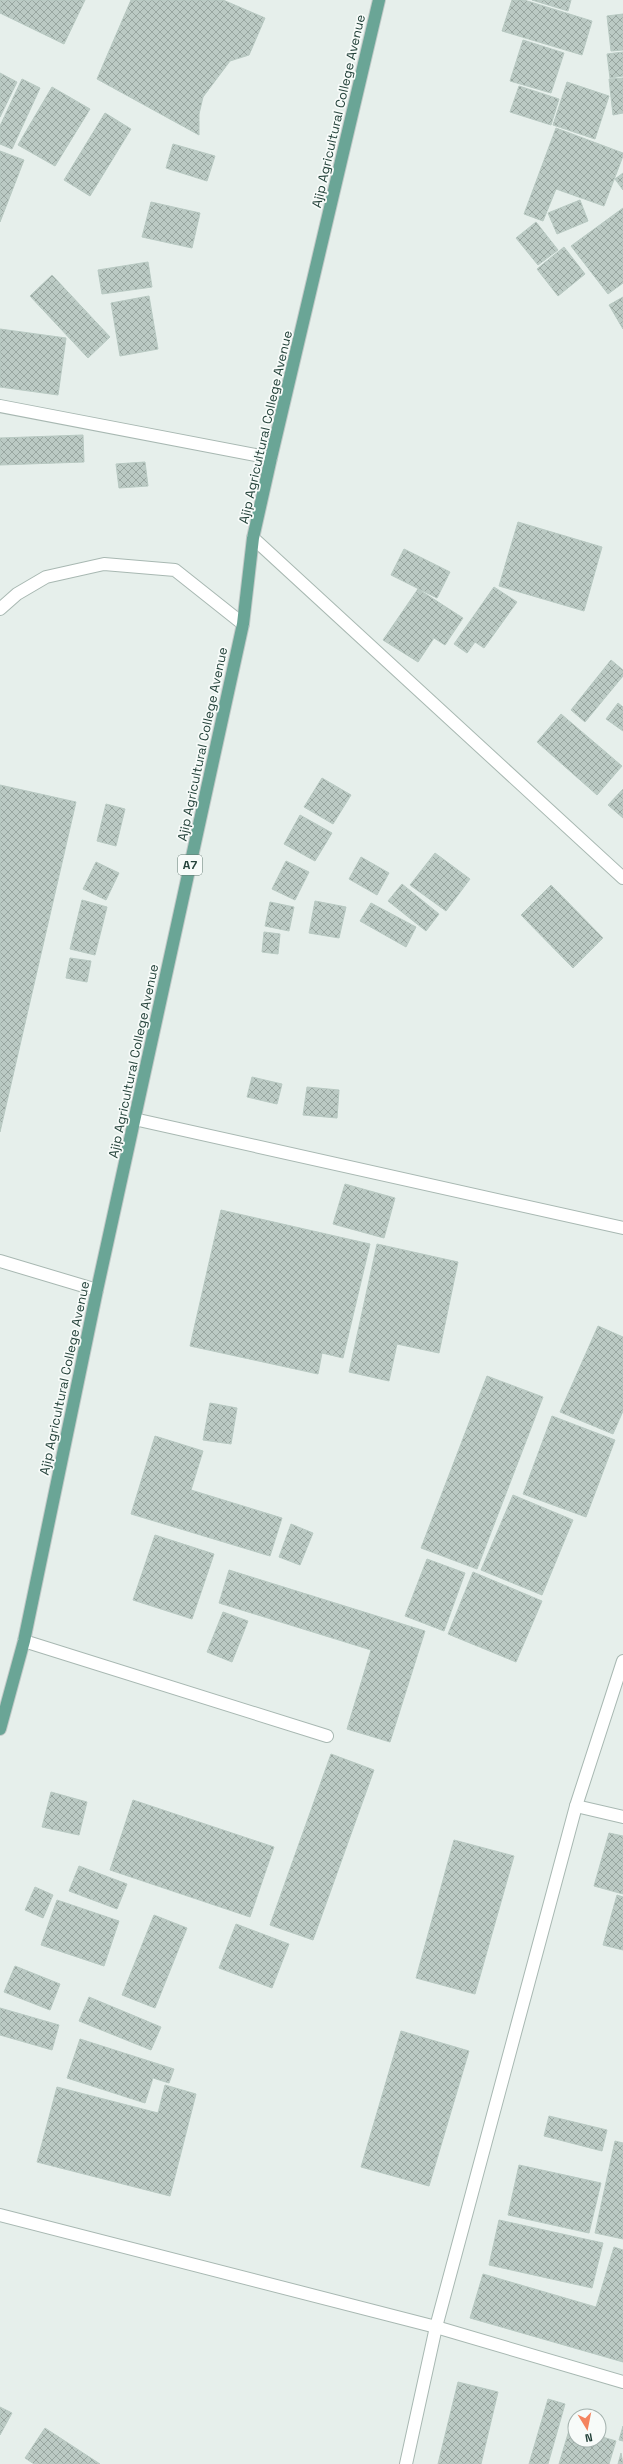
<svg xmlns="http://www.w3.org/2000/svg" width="623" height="2464" viewBox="0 0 623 2464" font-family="'Space Grotesk',sans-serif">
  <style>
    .building { fill: url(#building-cross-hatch); stroke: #b8c9c2 }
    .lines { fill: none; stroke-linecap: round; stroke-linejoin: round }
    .minor-casing { stroke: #a8b8b2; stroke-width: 14 }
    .major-casing { stroke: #c2cac8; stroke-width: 14 }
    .minor { stroke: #fff; stroke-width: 12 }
    .major { stroke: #6aa596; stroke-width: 12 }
    .labels { text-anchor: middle; stroke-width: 3.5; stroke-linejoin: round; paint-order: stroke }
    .shield { fill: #f7fbf9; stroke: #637a73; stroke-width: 1 }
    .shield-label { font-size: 12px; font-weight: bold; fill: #24423a }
    .street-label { font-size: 13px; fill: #24423a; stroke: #f7fbf9 }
  </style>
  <defs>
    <pattern id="building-cross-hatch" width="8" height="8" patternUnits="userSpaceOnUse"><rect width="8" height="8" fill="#bbcac4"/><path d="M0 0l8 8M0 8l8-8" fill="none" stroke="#98a6a0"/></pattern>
  </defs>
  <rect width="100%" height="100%" fill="#e6efeb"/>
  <g class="building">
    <path d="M0,0H85L64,44L0,13Z"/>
    <path d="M131,0H223L265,18L249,55L230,61L203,97L199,114V135L97,79Z"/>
    <path d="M512,0H524L592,21L582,55L502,31Z"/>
    <path d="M532,0H571L568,11Z"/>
    <path d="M623,14V50L611,51L607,16Z"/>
    <path d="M523,40L564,53L551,93L510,81Z"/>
    <path d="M623,52V76L610,78L607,54Z"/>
    <path d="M0,73L17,82L0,117Z"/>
    <path d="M623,78V113L613,115L609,79Z"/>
    <path d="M22,79L40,88L12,149L0,144V126Z"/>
    <path d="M567,82L609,96L595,139L553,125Z"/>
    <path d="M519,86L559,99L551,125L510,112Z"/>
    <path d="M52,87L90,109L55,166L18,145Z"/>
    <path d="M105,113L131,129L90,196L64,180Z"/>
    <path d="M556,128L623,153V156L604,206L556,189L543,221L524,214Z"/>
    <path d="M173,144L215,156L207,181L166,168Z"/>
    <path d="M0,151L24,160L0,222Z"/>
    <path d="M623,173V190L615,179Z"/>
    <path d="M580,200L588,221L557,234L548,213Z"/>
    <path d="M151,202L200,213L192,248L142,237Z"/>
    <path d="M623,208V283L608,294L571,246Z"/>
    <path d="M536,222L558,250L538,265L516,238Z"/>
    <path d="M564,247L585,274L558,296L537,269Z"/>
    <path d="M148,262L152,287L102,294L98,270Z"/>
    <path d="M52,275L110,337L88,358L30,296Z"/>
    <path d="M149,296L158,349L120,356L111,303Z"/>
    <path d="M623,297V329L609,305Z"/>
    <path d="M0,329L66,338L58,395L0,387Z"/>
    <path d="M83,435L84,462L0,465V438Z"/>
    <path d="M145,462L148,486L119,488L116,464Z"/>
    <path d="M518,522L602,547L584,611L499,586Z"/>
    <path d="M404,549L450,572L437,598L391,575Z"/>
    <path d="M494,587L517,602L484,648L475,642L467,653L454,644Z"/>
    <path d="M418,589L463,618L445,645L434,638L418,662L383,640Z"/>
    <path d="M611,660L623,670V676L585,722L571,710Z"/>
    <path d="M618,703L623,707V731L606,719Z"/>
    <path d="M561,714L622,766L597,795L537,742Z"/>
    <path d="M322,778L351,795L333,824L304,807Z"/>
    <path d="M0,785L76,802L0,1132Z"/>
    <path d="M623,789V818L608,805Z"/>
    <path d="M106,804L125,809L116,846L97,841Z"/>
    <path d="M300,815L332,833L315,861L284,844Z"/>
    <path d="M435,853L470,879L446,911L410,885Z"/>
    <path d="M361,857L389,873L377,895L349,879Z"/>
    <path d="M286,861L309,872L295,900L272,889Z"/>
    <path d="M96,862L119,873L106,900L83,889Z"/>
    <path d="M402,884L439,914L426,931L388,901Z"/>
    <path d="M551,885L603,938L573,968L521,915Z"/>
    <path d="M82,900L107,907L95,955L70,949Z"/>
    <path d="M315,901L346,907L339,938L309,933Z"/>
    <path d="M270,902L294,907L289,931L265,926Z"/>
    <path d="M371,903L416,927L406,947L360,921Z"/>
    <path d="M264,932L280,934L278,954L262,952Z"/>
    <path d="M70,958L91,961L87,982L66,978Z"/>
    <path d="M252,1077L282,1084L277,1104L247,1097Z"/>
    <path d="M307,1087L339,1090L337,1118L303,1115Z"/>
    <path d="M345,1184L395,1198L384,1238L333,1224Z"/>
    <path d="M221,1210L370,1244L343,1358L322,1353L318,1374L190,1346Z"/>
    <path d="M377,1244L458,1262L439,1353L397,1344L389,1381L349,1372Z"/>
    <path d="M598,1326L623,1337V1411L613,1434L560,1412Z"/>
    <path d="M487,1376L543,1397L477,1569L421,1548Z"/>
    <path d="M210,1403L237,1408L231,1444L203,1440Z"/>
    <path d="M552,1416L615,1440L586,1517L523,1494Z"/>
    <path d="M155,1436L203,1451L191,1490L282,1518L270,1556L131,1514Z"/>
    <path d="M513,1495L573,1520L542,1595L481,1570Z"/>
    <path d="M291,1524L313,1533L300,1565L279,1557Z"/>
    <path d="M155,1535L214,1554L192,1619L133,1600Z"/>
    <path d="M427,1559L465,1573L444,1631L405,1616Z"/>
    <path d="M229,1570L425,1631L390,1742L347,1729L371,1650L219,1603Z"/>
    <path d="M473,1572L542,1601L516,1662L448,1634Z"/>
    <path d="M223,1612L248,1621L232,1662L207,1652Z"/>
    <path d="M331,1754L374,1770L313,1940L270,1925Z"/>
    <path d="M51,1792L87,1802L79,1835L42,1827Z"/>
    <path d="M133,1800L274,1847L250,1917L110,1870Z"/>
    <path d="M609,1833L623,1836V1894L594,1886Z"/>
    <path d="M454,1840L514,1856L475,1994L416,1978Z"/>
    <path d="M79,1866L127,1884L117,1909L69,1891Z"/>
    <path d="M35,1887L53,1895L43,1918L25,1910Z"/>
    <path d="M617,1895L623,1897V1950L603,1945Z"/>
    <path d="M57,1900L119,1921L104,1966L41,1945Z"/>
    <path d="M154,1915L187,1928L155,2008L122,1995Z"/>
    <path d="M236,1924L289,1944L272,1988L219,1968Z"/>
    <path d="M15,1966L60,1984L50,2010L4,1992Z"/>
    <path d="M89,1997L161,2027L151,2050L79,2021Z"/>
    <path d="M0,2008L59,2025L52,2050L0,2035Z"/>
    <path d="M401,2031L469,2051L429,2186L361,2167Z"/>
    <path d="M80,2039L174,2069L169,2083L153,2078L145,2103L67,2078Z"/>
    <path d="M165,2085L196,2094L170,2196L37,2162L57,2087L158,2113Z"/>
    <path d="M549,2116L607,2130L602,2151L544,2136Z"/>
    <path d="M615,2141L623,2143V2239L595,2233Z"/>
    <path d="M519,2165L601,2183L589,2233L508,2215Z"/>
    <path d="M499,2220L603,2243L592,2288L489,2265Z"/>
    <path d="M614,2247L623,2250V2362L470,2318L483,2274L596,2307Z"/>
    <path d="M458,2382L498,2392L481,2464H438Z"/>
    <path d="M548,2399L565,2404L548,2464H529Z"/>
    <path d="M0,2407L12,2413L0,2435Z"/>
    <path d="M623,2426V2441L619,2440Z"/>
    <path d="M570,2427L575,2429V2440H599V2436L616,2441L609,2464H559Z"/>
    <path d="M45,2428L100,2464H34L25,2458Z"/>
    <path d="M621,2453L623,2464H618Z"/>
  </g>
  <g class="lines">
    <defs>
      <g id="minor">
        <path d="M0,406L271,458"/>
        <path d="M253,538L623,878"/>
        <path d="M0,609L17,594L46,577L104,564L175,570L243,624"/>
        <path d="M134,1119L623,1228"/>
        <path d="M0,1261L97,1290"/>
        <path d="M24,1641L327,1736"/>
        <path d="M576,1806L623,1817"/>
        <path d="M0,2215L436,2327L623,2382"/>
        <path d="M406,2464L436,2327L576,1806L623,1661"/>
      </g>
      <path id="major" d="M0,1729L24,1641L97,1290L243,624L253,538L271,458L379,0"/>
    </defs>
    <use href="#minor" class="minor-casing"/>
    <use href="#major" class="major-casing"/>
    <use href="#minor" class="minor"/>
    <use href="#major" class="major"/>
  </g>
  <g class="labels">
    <rect class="shield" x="178" y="855" width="24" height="20" rx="3"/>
    <g class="shield-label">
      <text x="190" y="869">A7</text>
    </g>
    <g class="street-label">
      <text transform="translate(338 111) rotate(-77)" y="5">Ajip Agricultural College Avenue</text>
      <text transform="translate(265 427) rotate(-77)" y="5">Ajip Agricultural College Avenue</text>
      <text transform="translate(202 744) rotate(-78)" y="5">Ajip Agricultural College Avenue</text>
      <text transform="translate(133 1061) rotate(-78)" y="5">Ajip Agricultural College Avenue</text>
      <text transform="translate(64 1378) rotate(-78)" y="5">Ajip Agricultural College Avenue</text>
    </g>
  </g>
  <g transform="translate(587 2428) rotate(170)"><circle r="19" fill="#f7fbf9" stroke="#a3b1ad"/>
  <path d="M0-3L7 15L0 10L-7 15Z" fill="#f4845f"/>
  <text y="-6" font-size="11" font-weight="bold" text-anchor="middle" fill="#24423a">N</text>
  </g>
</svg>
